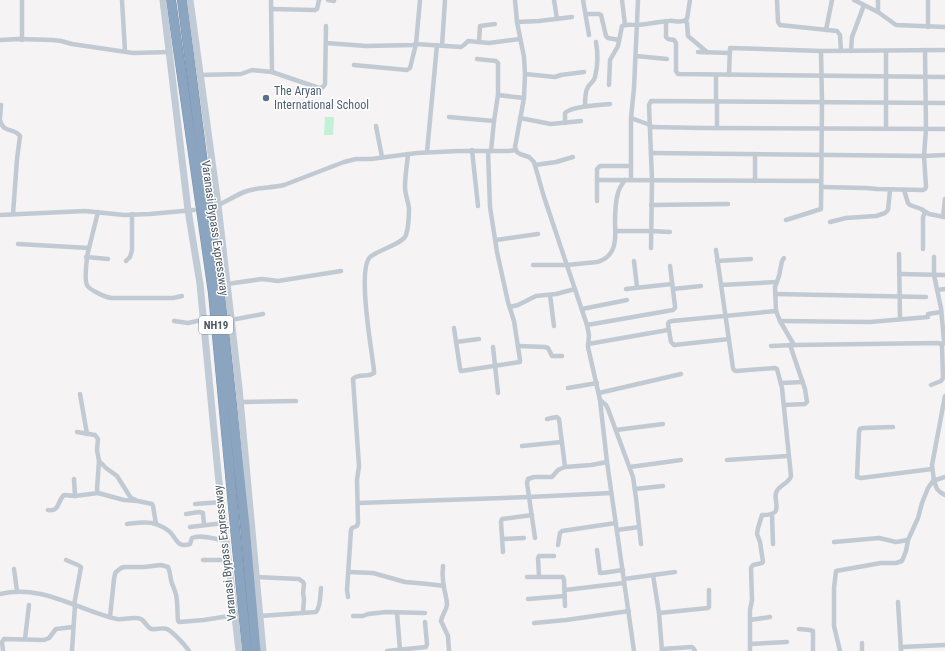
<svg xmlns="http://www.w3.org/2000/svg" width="945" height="651" viewBox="0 0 945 651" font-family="'Roboto Condensed',sans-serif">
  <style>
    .green { fill: #c3f1d5 }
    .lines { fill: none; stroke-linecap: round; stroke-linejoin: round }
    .highway-casing { stroke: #7690ad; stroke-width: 10 }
    .street { stroke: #c1cad2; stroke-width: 4.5 }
    .secondary { stroke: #c1cbd6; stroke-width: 7 }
    .highway { stroke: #8ba5c1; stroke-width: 9 }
    .service-dot { fill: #5c6f8a; stroke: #fff; stroke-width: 1.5 }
    .labels { text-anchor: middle; stroke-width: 3; stroke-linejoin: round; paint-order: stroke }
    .shield { fill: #fff; stroke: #808990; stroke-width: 1 }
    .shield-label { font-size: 11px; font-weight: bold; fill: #4a5661 }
    .service-label { font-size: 12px; fill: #4e5e75; stroke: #fff; text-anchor: start }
    .street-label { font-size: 12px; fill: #4a5661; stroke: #fff }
  </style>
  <rect width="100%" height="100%" fill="#f5f3f3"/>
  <path class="green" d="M325,117H334L333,135H324Z"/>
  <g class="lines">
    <defs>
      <g id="highway">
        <path d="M171,0L213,293L235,528L247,651"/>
        <path d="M182,0L222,311L245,526L256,651"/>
      </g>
    </defs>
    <use href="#highway" class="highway-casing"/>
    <g class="street">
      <path d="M122,0L125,51"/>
      <path d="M328,0L334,1"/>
      <path d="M515,0L517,22L524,57L525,74L524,98L515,147L517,152L520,154L529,157L534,162L544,197L587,325L589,335L588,347L600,400L607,462L634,651"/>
      <path d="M554,0L557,19"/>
      <path d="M583,0L589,35"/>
      <path d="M622,0L625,25"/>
      <path d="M777,0L778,22L780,25L837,31L840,35L841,51"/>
      <path d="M854,0L878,12L896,25L945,27"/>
      <path d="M271,9L315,10L317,9L319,0"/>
      <path d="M878,12V0"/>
      <path d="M586,14H599L601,15L606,36L608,38L619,40"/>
      <path d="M666,21V37L668,39L674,40L676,43V71L678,74L945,77"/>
      <path d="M685,21L687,23L688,36L707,52"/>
      <path d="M517,22L539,21L572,17"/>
      <path d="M928,27V0"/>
      <path d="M826,30L832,0"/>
      <path d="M0,40L19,39L53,40L61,41L72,44L133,53L170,52"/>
      <path d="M22,40V0"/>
      <path d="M479,42L480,26L495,24"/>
      <path d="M326,43L366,46L413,45L416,44L461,47L464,45L468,41L489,43L520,39"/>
      <path d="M442,46L445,0"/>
      <path d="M851,51L852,37L864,5"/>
      <path d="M886,51V129"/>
      <path d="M698,52L730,53"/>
      <path d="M636,56L667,59"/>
      <path d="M477,59L496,61L498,63V95L494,121L491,151"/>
      <path d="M354,65L407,70L410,68L416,44L420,0"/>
      <path d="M272,72L319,88L323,87L325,84L326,26"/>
      <path d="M525,74L555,77L561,75L584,72"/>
      <path d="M200,75L241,74L252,70L272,72L271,0"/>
      <path d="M729,75L730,48L821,51L945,50"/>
      <path d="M609,85L610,60L618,46L622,26C627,24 632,25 637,25C648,24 658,22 669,21C675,20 681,24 687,19L690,0"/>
      <path d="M498,95L524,98"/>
      <path d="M716,101V75"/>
      <path d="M717,101V128"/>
      <path d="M585,106C585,101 585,91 588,87C590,83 594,82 595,77C598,65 598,53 596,42"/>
      <path d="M449,117L494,121"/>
      <path d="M0,118L1,105"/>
      <path d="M520,118L551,124L581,121"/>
      <path d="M631,118L650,125"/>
      <path d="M0,120C3,134 14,127 20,136L17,159L13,214"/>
      <path d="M565,123V113C572,106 600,105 610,104"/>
      <path d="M376,126L382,157"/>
      <path d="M650,127L703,128L945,129"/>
      <path d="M472,150L478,206"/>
      <path d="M427,152L437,45"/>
      <path d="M651,153L924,156L945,155"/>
      <path d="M755,154V181"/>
      <path d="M535,165L556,162L573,157"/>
      <path d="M597,180L821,181"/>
      <path d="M631,180V118L634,88L638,0"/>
      <path d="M821,187L866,188L877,189L923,190L925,189L926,187L924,156L926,129L925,50"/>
      <path d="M904,190L908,203L910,205L921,209L929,214L945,217"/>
      <path d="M597,201V169L600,166H631"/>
      <path d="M651,205L728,204"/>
      <path d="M213,207C225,203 235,195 247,191C259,187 272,188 284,185L344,162L356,159H371L417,153L458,151H509L516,150"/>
      <path d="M0,215L85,211L124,215L150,214L194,210"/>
      <path d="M943,217L945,199"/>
      <path d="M786,220L821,209L822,102L821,51"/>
      <path d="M830,222L846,218L876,216L885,213L888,210L890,190"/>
      <path d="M616,231H651L670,232"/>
      <path d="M496,240L538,234"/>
      <path d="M18,244L89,248L98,212"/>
      <path d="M89,248C87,254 84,280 87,285C89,290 107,298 112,298H173L182,296"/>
      <path d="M651,248L652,180L649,105L651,101L945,103"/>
      <path d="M923,249V217L925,212"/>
      <path d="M716,250L733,368L734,370L736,371L775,368L777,369L782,388L791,476C789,484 778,485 776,493C774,499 779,507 775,512C772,515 766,515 762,515L758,528L757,534L760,542L763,562L762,563L753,565L751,568L752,600L750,610V651"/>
      <path d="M899,254L900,319"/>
      <path d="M86,257L108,259"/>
      <path d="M934,257V275L941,308L944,341L943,344"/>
      <path d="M126,261L130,257L132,250V214"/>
      <path d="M634,261L637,287"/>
      <path d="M717,261L751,259"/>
      <path d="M533,265H567L597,262C616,257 616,240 615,224C615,216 615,202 618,193C619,188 622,184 625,180"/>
      <path d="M899,274L945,275"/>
      <path d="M227,284L262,279L278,281L341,271"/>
      <path d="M721,285L777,282"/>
      <path d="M626,289L672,284"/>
      <path d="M673,289L701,286"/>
      <path d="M937,290L945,289"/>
      <path d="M775,294L926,297"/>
      <path d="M550,295L554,326"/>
      <path d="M510,307L518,305L536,296L556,294L575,289"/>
      <path d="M582,309L627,300"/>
      <path d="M776,311L775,287L779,276L782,261L784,258"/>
      <path d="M928,314L941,312"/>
      <path d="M231,320L263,314"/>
      <path d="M174,321L188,323L197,321L204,320"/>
      <path d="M780,321L870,322L928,317"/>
      <path d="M587,325L673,310L675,308V306L670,266"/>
      <path d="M454,328L460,368L461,371L520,362V360L514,321L508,302L497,252L490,207L488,151"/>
      <path d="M729,339L674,345L671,342L668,324L669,322L672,321L776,311L780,321L794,345"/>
      <path d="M456,342L479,339"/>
      <path d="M588,344L668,330"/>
      <path d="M518,346L545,347L548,348L552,356H562"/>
      <path d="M771,346L794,345L938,343L941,344L942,346L943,378L941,381L931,385"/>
      <path d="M493,347L498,393"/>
      <path d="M781,383L803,382"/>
      <path d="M568,388L597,383"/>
      <path d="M599,393L681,374"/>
      <path d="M80,394L87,434"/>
      <path d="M945,396L932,465L934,481L937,489L940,492L945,495"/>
      <path d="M600,400L606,405L608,409L633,477L636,498L641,544"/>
      <path d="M240,402L296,401"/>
      <path d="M784,405L805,404L807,402L805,389L790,345"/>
      <path d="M547,419L557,417L559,419L565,467"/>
      <path d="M893,427L863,428L860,429L859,432L857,477L861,478L932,469"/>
      <path d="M616,430L663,424"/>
      <path d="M77,432L95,435L98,439L97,450L99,461L97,489L98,493L124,500L138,501L152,504L153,506L156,524"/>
      <path d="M522,446L562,442"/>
      <path d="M727,460L788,456"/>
      <path d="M99,461L106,468L117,476L129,495L131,498L136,500"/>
      <path d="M630,467L681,460"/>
      <path d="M74,479L75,496"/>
      <path d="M635,489L663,486"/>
      <path d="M358,503L529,497L611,493"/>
      <path d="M195,504L222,502"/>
      <path d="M48,510C60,512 57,501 64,495L75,496L98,493"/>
      <path d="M186,514L199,512L203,513L204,525"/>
      <path d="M772,514L773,544"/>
      <path d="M127,524C136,523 147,521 156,524C161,526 166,528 170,532C177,539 177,548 190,544L192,538C200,534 217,539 226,541"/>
      <path d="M190,527L224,523"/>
      <path d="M617,530L639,527"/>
      <path d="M535,538L527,483L528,479L534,477H552L558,470L560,469L565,467L591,465L607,462"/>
      <path d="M502,539L524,538"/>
      <path d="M834,542L879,538L896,542L908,540"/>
      <path d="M558,545L560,533L562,531L616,523"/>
      <path d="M597,550L600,573H602L623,570"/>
      <path d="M503,552L501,522L502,519L532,515"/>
      <path d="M66,560L78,565L81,567L74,605"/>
      <path d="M203,560H228"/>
      <path d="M443,566C443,571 442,575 443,579C443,588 447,597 447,605C446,611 442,615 441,621L448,636L449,651"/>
      <path d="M14,569L17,591"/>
      <path d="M348,572L373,573L405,582L428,584L444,586"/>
      <path d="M653,575L659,613L662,651"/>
      <path d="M539,576L538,558L539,556H554"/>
      <path d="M256,577L299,579L303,582L304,584L303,593L304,599L303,613"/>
      <path d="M527,577H563L564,580L565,606"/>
      <path d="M624,579L675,572"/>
      <path d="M565,590L624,583"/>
      <path d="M0,594C33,586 61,600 91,611C100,614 108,617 117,619C125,620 134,616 141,619C146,622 147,628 152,629C157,630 162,627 167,629C173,632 185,645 189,651"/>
      <path d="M348,597L347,590L351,530L352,528L357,526L358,523L357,480L359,466L353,379C358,373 368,378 374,373V371C372,351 357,270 370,257C378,250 403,244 406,235C408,229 409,215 409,208C408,201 405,194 405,187C405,176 407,165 408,154"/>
      <path d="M528,599L565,596"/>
      <path d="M898,602L901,651"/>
      <path d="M397,613L400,650"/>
      <path d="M659,613L708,608L709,607V590"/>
      <path d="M260,616L316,612C321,606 320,596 321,588"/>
      <path d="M353,616H363L368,614L386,612L425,613"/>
      <path d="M110,617L114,579L115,574L116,572L121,568L124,567H144L161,565L168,567C170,571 170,575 171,580C172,585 175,589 176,595C178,603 177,612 178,621L179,622L204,620L235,615"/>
      <path d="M750,620L770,617"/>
      <path d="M534,623L566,620L629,611"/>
      <path d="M799,629L810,630L813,631V651"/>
      <path d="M25,639L29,605"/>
      <path d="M862,643V651"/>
      <path d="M750,644L787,642"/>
      <path d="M901,647L945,645"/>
      <path d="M662,649L692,647L694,649L695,651"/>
      <path d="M3,651L2,642L4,639L44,640L49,638L56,629L73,627"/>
      <path d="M72,651L75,605"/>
      <path d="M387,651L426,647L427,644L425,622"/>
      <path d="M840,651L834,626V588L836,571L881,563H896L902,561L906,551L908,540L918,518L922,503L928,488L933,481L945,477"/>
    </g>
    <g class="secondary">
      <path d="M163,0L188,210L200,284L218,473L239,651"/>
      <path d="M190,0L218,205L239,388L263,651"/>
    </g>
    <use href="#highway" class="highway"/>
  </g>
  <circle class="service-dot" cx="266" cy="98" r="4"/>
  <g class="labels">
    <rect class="shield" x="199" y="316" width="34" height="18" rx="3"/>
    <g class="shield-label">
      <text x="216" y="329">NH19</text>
    </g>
    <g class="service-label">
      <text x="274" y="95">The Aryan<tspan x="274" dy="14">International School</tspan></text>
    </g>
    <g class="street-label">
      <text transform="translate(215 228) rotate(82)" y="4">Varanasi Bypass Expressway</text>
      <text transform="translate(225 553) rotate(-96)" y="4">Varanasi Bypass Expressway</text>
    </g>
  </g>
</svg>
